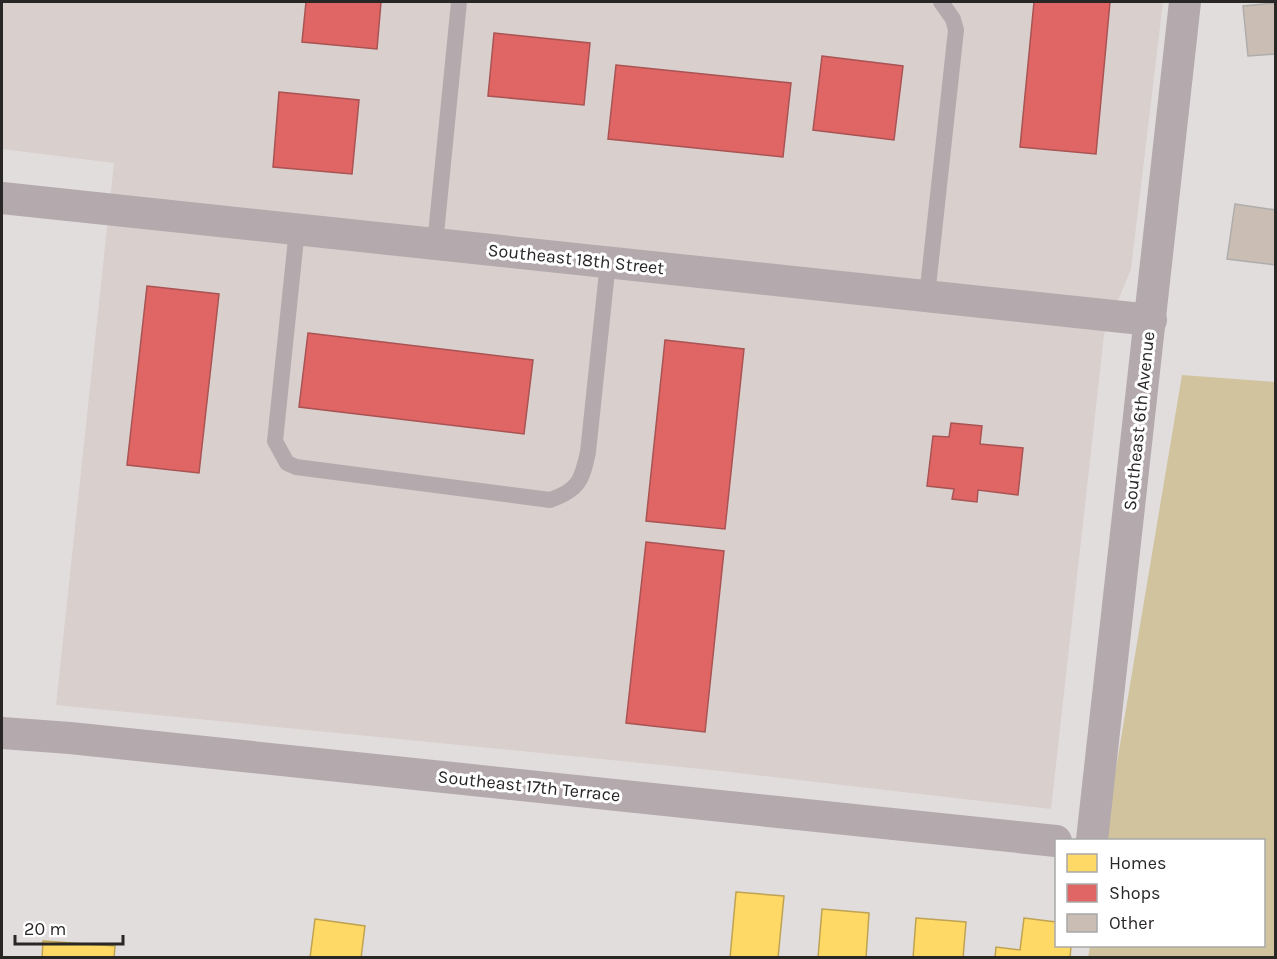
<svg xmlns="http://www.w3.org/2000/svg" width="1277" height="959" viewBox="0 0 1277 959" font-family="Karla,sans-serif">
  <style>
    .built { fill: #d9cfcd }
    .forest { fill: #d0c39e }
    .homes { fill: #ffd966; stroke: #bfa353; stroke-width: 1.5 }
    .shops { fill: #e06666; stroke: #a95353; stroke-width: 1.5 }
    .building { fill: #c9bdb4; stroke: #afadac; stroke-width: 1.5 }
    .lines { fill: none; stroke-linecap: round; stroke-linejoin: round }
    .service { stroke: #b4aaad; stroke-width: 16 }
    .minor { stroke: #b4aaad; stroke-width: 32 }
    .labels { text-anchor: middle; stroke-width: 6; stroke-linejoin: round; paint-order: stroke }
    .street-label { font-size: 18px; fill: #292626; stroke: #fff }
  </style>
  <rect width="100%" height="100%" fill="#e1dddd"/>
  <path class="built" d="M2,2H1163L1131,269L1104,335L1051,809L721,771L56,705L114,163L2,149Z"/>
  <path class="forest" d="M1182,375L1275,382V957L1088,958L1090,946H1264V840H1104Z"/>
  <g class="homes">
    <path d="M736,892L784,896L778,958H730Z"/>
    <path d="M822,909L869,913L866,958H818Z"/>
    <path d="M916,918L966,922L963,958H913Z"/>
    <path d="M1024,918L1056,922V946H1071L1070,958H995L996,947L1020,950Z"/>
    <path d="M315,919L365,926L361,958H310Z"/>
    <path d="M43,941L115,946L114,958H42Z"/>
  </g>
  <g class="shops">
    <path d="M306,2H381L377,49L302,42Z"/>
    <path d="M1034,2H1110L1096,154L1020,147Z"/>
    <path d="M494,33L590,43L584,105L488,96Z"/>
    <path d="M822,56L903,66L894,140L813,130Z"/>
    <path d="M616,65L791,83L783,157L608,139Z"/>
    <path d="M279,92L359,100L352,174L273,167Z"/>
    <path d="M147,286L219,294L199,473L127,465Z"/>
    <path d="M308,333L533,360L524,434L299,407Z"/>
    <path d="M665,340L744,349L725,529L646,521Z"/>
    <path d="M951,423L982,426L980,444L1023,448L1018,495L978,490L977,502L952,499L954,489L927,486L933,436L949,437Z"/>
    <path d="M646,542L724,551L705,732L626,723Z"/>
  </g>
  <g class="building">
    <path d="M1276,3V54L1248,56L1243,6Z"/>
    <path d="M1235,204L1276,210V265L1227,259Z"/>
  </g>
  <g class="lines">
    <g class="service">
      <path d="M297,229L275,441L287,463L296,467L550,500C579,490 582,480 588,452L608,262"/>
      <path d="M435,244L459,2"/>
      <path d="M927,296L956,30L953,19L941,2"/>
    </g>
    <g class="minor">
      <path d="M2,198L1151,320"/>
      <path d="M2,733L70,738L1056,841"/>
      <path d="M1092,840L1185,2"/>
    </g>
  </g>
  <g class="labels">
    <g class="street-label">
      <text transform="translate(576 259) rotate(6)" y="6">Southeast 18th Street</text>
      <text transform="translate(1139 421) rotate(-84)" y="6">Southeast 6th Avenue</text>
      <text transform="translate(529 786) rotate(6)" y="6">Southeast 17th Terrace</text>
    </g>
  </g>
  <rect width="1277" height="959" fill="none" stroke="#292626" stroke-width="6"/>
  <rect x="1055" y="839" width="210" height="108" fill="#ffffff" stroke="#a9a8a8" stroke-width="1.5"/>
  <rect x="1067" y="854" width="30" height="18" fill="#ffd966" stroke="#a9a8a8" stroke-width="1.5"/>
  <text x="1109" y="869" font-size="18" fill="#292626">Homes</text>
  <rect x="1067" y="884" width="30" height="18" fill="#e06666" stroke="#a9a8a8" stroke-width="1.5"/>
  <text x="1109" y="899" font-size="18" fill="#292626">Shops</text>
  <rect x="1067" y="914" width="30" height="18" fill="#c9bdb4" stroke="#a9a8a8" stroke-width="1.5"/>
  <text x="1109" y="929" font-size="18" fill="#292626">Other</text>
  <path d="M15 935v9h108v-9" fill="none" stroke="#292626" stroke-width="3"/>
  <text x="24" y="935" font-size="18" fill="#292626" stroke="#ffffff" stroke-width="4.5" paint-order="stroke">20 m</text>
</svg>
